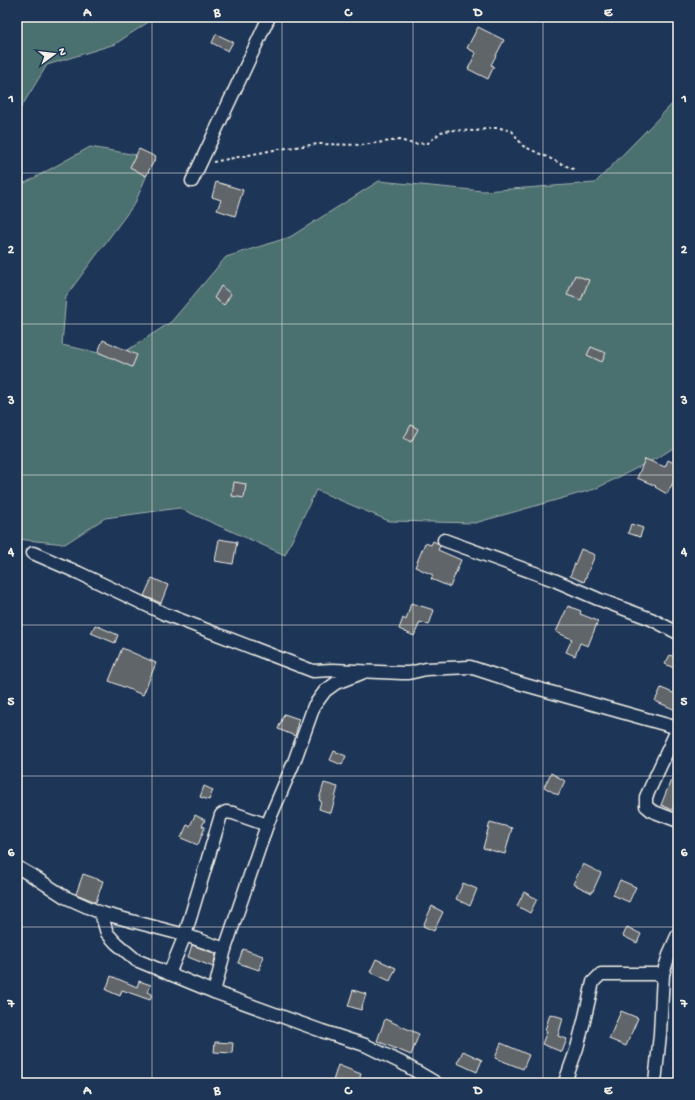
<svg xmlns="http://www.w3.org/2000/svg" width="695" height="1100" viewBox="0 0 695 1100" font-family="'Gochi Hand',sans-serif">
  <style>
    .green { fill: #4c6f70; stroke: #a0b0ac }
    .building { fill: #61656b; stroke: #f4f1e8 }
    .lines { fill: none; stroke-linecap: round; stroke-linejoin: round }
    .street-casing { stroke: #f4f1e8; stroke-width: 15 }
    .path { stroke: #f4f1e8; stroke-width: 2; stroke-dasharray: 3 3; stroke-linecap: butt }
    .street { stroke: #1d3557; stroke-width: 12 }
    .grid { fill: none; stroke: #f4f1e8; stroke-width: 1; stroke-opacity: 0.55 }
    .neatline { fill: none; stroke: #f4f1e8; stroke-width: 1.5 }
    .grid-label { font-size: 13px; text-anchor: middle; font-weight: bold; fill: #f4f1e8 }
  </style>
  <rect width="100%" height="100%" fill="#1d3557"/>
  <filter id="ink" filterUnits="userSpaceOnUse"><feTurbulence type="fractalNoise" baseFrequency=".025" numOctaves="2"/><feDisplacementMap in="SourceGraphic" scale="8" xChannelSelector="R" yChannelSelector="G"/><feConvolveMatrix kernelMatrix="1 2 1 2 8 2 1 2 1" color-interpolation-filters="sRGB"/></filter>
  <g filter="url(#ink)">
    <g class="green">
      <path d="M17,17H156L115,44L47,65L17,114Z"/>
      <path d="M678,98V445L659,457L595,489L475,523L389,521L316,490L285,555L179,508L105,518L65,544L17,539V177L25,183L90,147L154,158L135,203L66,296L62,345L117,357L171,322L226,257L290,237L379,181L483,191L595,183Z"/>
    </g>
    <g class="building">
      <path d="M478,27L504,40L491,65L494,66L488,79L468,69L476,53L467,48Z"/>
      <path d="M216,34L233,42L228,51L212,43Z"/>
      <path d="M139,149L156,157L146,176L130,167Z"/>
      <path d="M216,182L243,190L235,216L217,210L221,200L212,197Z"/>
      <path d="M575,275L589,280L581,300L567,295Z"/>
      <path d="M221,286L231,294L224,305L214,298Z"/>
      <path d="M103,340L137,355L132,367L98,352Z"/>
      <path d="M591,347L606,353L602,362L587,355Z"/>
      <path d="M411,425L418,429L411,442L404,438Z"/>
      <path d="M645,459L665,467L668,460L678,465V473L667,494L655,487L656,486L637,478Z"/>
      <path d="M234,482L246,484L244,498L232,496Z"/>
      <path d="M631,524L643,528L640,537L628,533Z"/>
      <path d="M219,539L237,542L233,564L215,561Z"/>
      <path d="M433,541L437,543L440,546L438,550L461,560L450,587L431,579L433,575L415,567L425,543L431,545Z"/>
      <path d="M581,549L595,555L584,582L570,576Z"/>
      <path d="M152,578L168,585L161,603L144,596Z"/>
      <path d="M411,603L434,610L429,625L420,622L414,636L399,629L403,618L406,620Z"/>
      <path d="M568,606L581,611L580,614L598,621L588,646L580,643L575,656L566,652L572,639L556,632Z"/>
      <path d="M95,625L118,635L115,643L91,633Z"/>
      <path d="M122,648L156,663L143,695L109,681Z"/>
      <path d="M670,655L678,659V670L665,664Z"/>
      <path d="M661,688L678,695V711L655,701Z"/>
      <path d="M284,714L299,719L297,725H298L295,736L278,729Z"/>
      <path d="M334,751L346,756L342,765L330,760Z"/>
      <path d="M551,773L565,781L558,795L544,787Z"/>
      <path d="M671,780L678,783V796L672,810L661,805Z"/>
      <path d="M324,783L338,787L331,813L319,809L321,801L319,800Z"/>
      <path d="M204,786L213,790L209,800L200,797Z"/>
      <path d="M195,815L205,820L202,826L205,827L198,845L181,838L187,825L190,826Z"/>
      <path d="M490,822L512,828L505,854L483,848Z"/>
      <path d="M583,864L601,873L592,893L573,884Z"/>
      <path d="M83,874L103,881L96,902L76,894Z"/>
      <path d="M620,880L636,887L629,902L613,895Z"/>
      <path d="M463,883L477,889L470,906L456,899Z"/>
      <path d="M524,892L537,899L530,913L517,906Z"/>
      <path d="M432,906L443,912L434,931L423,926Z"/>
      <path d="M627,927L641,934L637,943L623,936Z"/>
      <path d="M192,945L216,954L213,967L188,957Z"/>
      <path d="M243,949L263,956L259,970L238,963Z"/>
      <path d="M376,959L396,968L390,981L370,972Z"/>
      <path d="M111,976L137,987L139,981L151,985L148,992L152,994L150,1000L122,990L120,996L106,990Z"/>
      <path d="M353,990L366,994L361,1010L348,1006Z"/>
      <path d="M621,1011L638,1018L626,1046L609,1039Z"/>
      <path d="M550,1014L563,1018L558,1036L567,1039L562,1052L542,1044L547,1031L545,1030Z"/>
      <path d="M385,1019L419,1034L411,1055L377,1041Z"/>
      <path d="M215,1042L233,1043L232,1053L214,1052Z"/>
      <path d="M501,1043L529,1055L523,1069L495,1058Z"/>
      <path d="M463,1051L482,1060L477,1072L457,1063Z"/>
      <path d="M338,1065L361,1074L358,1083H338L333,1081Z"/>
    </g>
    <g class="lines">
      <defs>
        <g id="street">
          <path d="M192,181L269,17"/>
          <path d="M444,540L554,580L598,599L651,619L678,633"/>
          <path d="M33,553L79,573L165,614L313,671L333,670L402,673H409L426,669L470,667L522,684L678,728"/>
          <path d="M678,728L646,797V806L652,811L678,821"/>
          <path d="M17,867L36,878L65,897L101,913L107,933L116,943L136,960L214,992L322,1031L365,1045L402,1063L436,1083"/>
          <path d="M101,913L185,935L225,949"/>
          <path d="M169,974L185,935L221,815L226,812L233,813L267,825"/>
          <path d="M214,992L225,949L267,825L294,762L314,706L325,691L336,683L362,673"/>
          <path d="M564,1083L566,1079L577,1048L584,1021L593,982L601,974H663"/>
          <path d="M655,1083L660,1034L663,974L670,952L678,934"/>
        </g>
      </defs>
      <use href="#street" class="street-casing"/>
      <path class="path" d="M213,162L279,149L319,144L361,145L399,140L414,144L428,143L441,132L451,130L476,131L490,128H500L512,131L523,146L575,170"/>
      <use href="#street" class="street"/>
    </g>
  </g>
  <path class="grid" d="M152,17V1083M282,17V1083M413,17V1083M543,17V1083M17,173H678M17,324H678M17,475H678M17,625H678M17,776H678M17,927H678"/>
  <rect width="695" height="1100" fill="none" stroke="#1d3557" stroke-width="44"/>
  <g transform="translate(54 54) rotate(75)" stroke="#1d3557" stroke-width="3" paint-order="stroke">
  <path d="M0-3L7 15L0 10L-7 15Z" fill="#f4f1e8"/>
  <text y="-6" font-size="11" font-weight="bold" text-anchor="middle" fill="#f4f1e8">N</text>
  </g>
  <rect x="22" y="22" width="651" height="1056" class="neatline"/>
  <g class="grid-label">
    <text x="87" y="16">A</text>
    <text x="217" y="16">B</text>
    <text x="348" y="16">C</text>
    <text x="478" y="16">D</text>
    <text x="608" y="16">E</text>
    <text x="11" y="102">1</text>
    <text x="684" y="102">1</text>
    <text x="11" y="253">2</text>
    <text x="684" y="253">2</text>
    <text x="11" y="404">3</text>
    <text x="684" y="404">3</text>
    <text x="11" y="555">4</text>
    <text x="684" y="555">4</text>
    <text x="11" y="705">5</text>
    <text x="684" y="705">5</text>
    <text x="11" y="856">6</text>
    <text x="684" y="856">6</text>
    <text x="11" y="1007">7</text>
    <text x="684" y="1007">7</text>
    <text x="87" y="1094">A</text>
    <text x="217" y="1094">B</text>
    <text x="348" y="1094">C</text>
    <text x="478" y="1094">D</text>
    <text x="608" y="1094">E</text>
  </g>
</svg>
